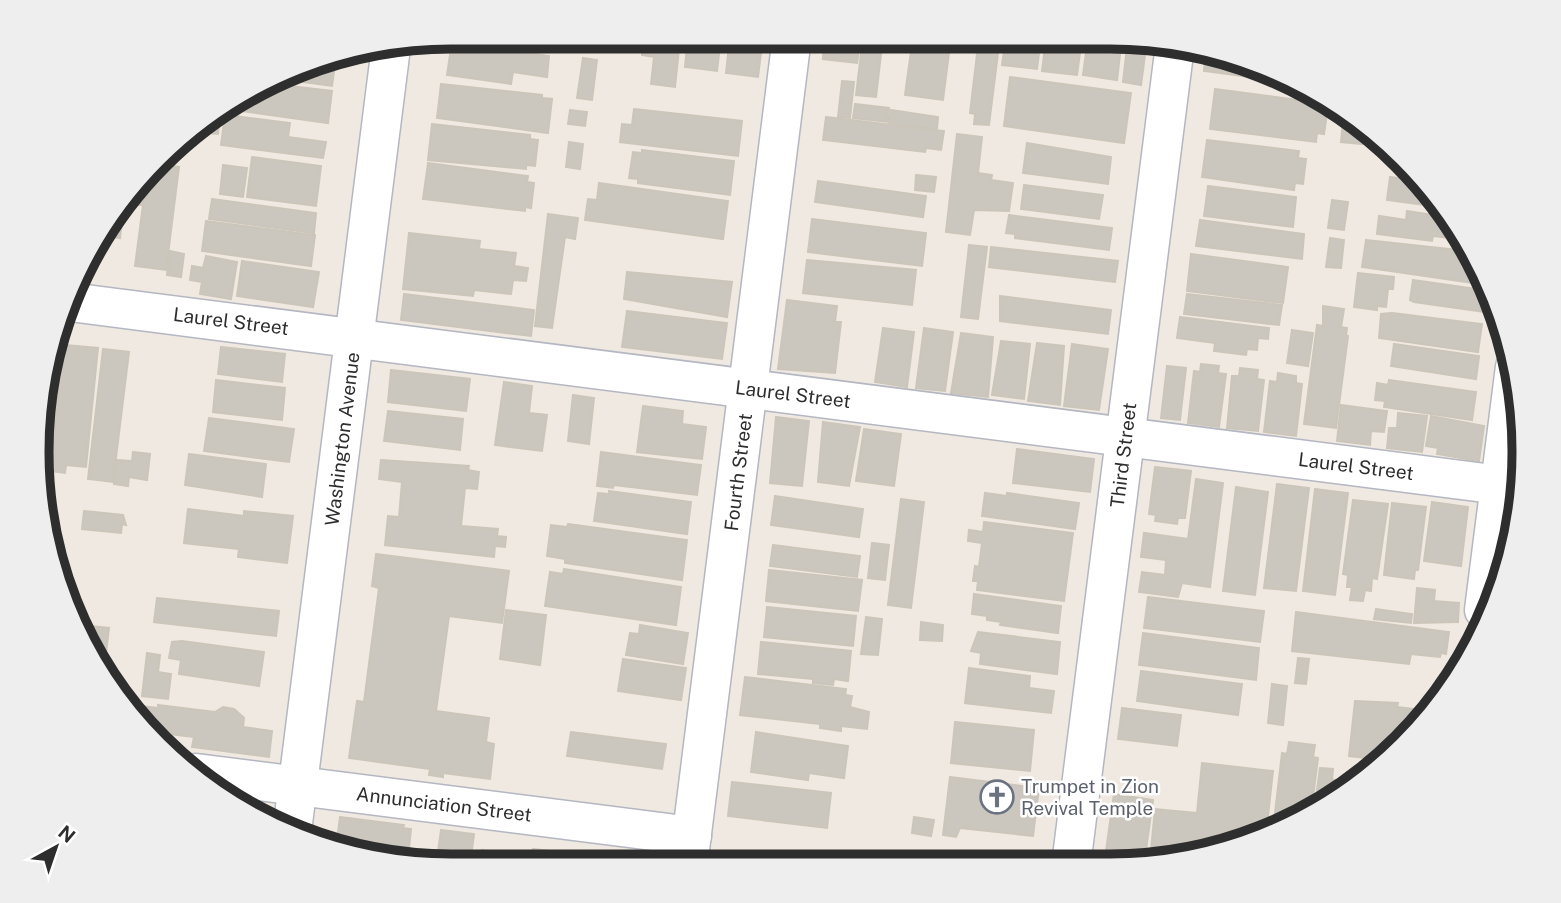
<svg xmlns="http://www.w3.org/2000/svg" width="1561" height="903" viewBox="0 0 1561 903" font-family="'Public Sans',sans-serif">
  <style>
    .building { fill: #cbc7bf; stroke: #cbc5ba; stroke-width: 2 }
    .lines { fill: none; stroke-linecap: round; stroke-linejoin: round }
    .minor-casing { stroke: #b4b7c1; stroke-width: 41 }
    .minor { stroke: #fff; stroke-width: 38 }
    .labels { text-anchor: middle; stroke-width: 5; stroke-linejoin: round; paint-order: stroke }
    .street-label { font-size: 19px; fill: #2e2e2e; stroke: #fff }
    .worship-label { font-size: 19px; fill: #5b616d; stroke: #fff; text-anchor: start }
    .rim { fill: none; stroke: #2e2e2e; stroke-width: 9 }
  </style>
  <rect width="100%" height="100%" fill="#efe9e1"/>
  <g class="building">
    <path d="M676,37V45L662,43V47L679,49L675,87L651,84L654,57L642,55L643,40L626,37Z"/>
    <path d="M688,37H721L717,71L685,67Z"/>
    <path d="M730,37H763L758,77L726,73Z"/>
    <path d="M824,37H861L857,63L823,59Z"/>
    <path d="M863,37H883L876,97L856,95Z"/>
    <path d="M913,37H951L943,100L905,95Z"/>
    <path d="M979,37H1000L989,125L974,124L975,114L970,113Z"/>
    <path d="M1006,37L1041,38L1037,69L1002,65Z"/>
    <path d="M1046,38H1082L1077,75L1042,71Z"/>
    <path d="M1088,38H1122L1117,80L1083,75Z"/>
    <path d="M1128,38L1147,40L1141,85L1123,82Z"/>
    <path d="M452,42L549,56L547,77L513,72L511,84L447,75Z"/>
    <path d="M1206,52L1243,59L1287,82L1204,71Z"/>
    <path d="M336,56L332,86L280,79L319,59Z"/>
    <path d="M583,58L597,60L592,100L577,98Z"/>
    <path d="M1010,77L1131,93L1124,143L1004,126Z"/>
    <path d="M842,81L854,82L850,118L838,117Z"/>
    <path d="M272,84L332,91L328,123L235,110L233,104Z"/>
    <path d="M441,84L542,95V98L552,99L548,133L437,118Z"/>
    <path d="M1215,89L1321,103L1320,112L1327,113L1324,134L1317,133L1316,142L1210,129Z"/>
    <path d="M855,104L889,108L888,122L853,118Z"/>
    <path d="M634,109L742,121L738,156L620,142L622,124L632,125Z"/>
    <path d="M570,110L587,112L585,126L568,124Z"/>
    <path d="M891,110L938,117L937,129L889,123Z"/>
    <path d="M1344,111L1373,139L1372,145L1341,142Z"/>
    <path d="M214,114L220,115L218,134L193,132L199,122Z"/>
    <path d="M225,115L290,123L288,137L326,142L323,158L221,145Z"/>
    <path d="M826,117L944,131L941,150L926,148L925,152L823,140Z"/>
    <path d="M432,124L530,135V139L538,140L535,166L526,165V169L428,160Z"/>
    <path d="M957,134L982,137L978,173L992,175L991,180L1013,183L1009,211L974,210L970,235L946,232Z"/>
    <path d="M1207,140L1299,151L1298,158L1306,159L1303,184L1295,183L1294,190L1202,177Z"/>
    <path d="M569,142L583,144L580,169L566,167Z"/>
    <path d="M1027,143L1111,157L1108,184L1023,173Z"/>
    <path d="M642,150L734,161L730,195L638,183V179L629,178L633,152L642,153Z"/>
    <path d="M252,157L321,166L316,206L247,197Z"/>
    <path d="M428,163L528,176L527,182L534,183L531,208L525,207V211L423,199Z"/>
    <path d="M160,165L179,167L166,270L135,266L143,205H138L140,185H144Z"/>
    <path d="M223,165L247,168L243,197L220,194Z"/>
    <path d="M916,175L936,177L934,192L915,190Z"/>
    <path d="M1390,177L1413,180L1441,207L1387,200Z"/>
    <path d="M818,181L926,196L923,217L815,202Z"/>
    <path d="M599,183L728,201L723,239L585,220L588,199L597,200Z"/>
    <path d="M1024,185L1103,195L1099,219L1021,209Z"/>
    <path d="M1208,186L1296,197L1293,227L1204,216Z"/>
    <path d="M212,199L316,213L314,233L209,219Z"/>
    <path d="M1332,200L1348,202L1344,230L1328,228Z"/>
    <path d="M124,202L120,238L100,235L107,221Z"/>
    <path d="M1407,211L1452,218L1462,239L1433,236L1432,241L1377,234L1379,216L1406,220Z"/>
    <path d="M548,214L578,218L575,239L565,237L552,328L535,326Z"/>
    <path d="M1009,215L1112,228L1109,250L1015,238V234L1006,233Z"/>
    <path d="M812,219L926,233L922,266L808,252Z"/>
    <path d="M1200,220L1304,234L1302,259L1196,246Z"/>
    <path d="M206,221L315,235L311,266L202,251Z"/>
    <path d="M409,233L480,241L479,249L516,253L514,266L528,268L526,281L513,280L511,294L474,290L473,296L403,289Z"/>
    <path d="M1330,238L1344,240L1341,268L1326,267Z"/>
    <path d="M1366,240L1467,251L1480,284L1362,267Z"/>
    <path d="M969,245L987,247L978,319L961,317Z"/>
    <path d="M991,247L1118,261L1115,282L989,267Z"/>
    <path d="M170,251L184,254L181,277L167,275Z"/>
    <path d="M93,252H96L95,264L88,263Z"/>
    <path d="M1191,254L1288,267L1283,303L1187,291Z"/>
    <path d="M206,256L237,262L231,299L200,294L202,282L190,280L192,266L203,268Z"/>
    <path d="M807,260L916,270L912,305L803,293Z"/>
    <path d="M242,261L319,272L313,307L237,296Z"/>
    <path d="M627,272L732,282L727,317L624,299Z"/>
    <path d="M1358,273L1394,277L1393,289H1388L1386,307L1377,306V310L1354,307Z"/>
    <path d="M1413,280L1483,290L1492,313L1414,302L1410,300Z"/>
    <path d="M404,294L534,310L531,336L401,320Z"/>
    <path d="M1187,294L1282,305L1279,325L1184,314Z"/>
    <path d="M1000,296L1111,310L1108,334L1000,321Z"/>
    <path d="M787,300L837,306L835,322H841L835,373L778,369Z"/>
    <path d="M1323,306L1344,309L1341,327L1347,328L1346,335L1348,336L1336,428L1304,424L1317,325L1323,326Z"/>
    <path d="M627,311L727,323L722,359L622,347Z"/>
    <path d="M1392,313L1482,324L1478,352L1379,338L1381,314Z"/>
    <path d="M1180,317L1269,328L1268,339L1258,338L1257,350L1247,349L1246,355L1214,351L1215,343L1177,338Z"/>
    <path d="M883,328L914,332L907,387L875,382Z"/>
    <path d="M924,328L953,332L945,391L916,388Z"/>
    <path d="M1292,330L1313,333L1308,366L1287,363Z"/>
    <path d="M961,333L993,337L988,397L951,393Z"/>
    <path d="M1001,341L1030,344L1024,399L992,395Z"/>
    <path d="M1037,343L1064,346L1060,405L1028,401Z"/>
    <path d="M51,344L59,345L47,440L38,439Z"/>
    <path d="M1072,344L1108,349L1099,410L1064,406Z"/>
    <path d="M1394,344L1479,356L1476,379L1391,366Z"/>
    <path d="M65,345L98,348L86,467L66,465L65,473L50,471L62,352Z"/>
    <path d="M221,347L285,354L282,382L218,374Z"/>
    <path d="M103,349L129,352L113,482L88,479Z"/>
    <path d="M1201,364L1219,366L1218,373L1226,374L1219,427L1188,423L1194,371L1200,372Z"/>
    <path d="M1167,366L1186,368L1180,420L1161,418Z"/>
    <path d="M1240,368L1258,370L1257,379L1264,380L1258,431L1227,428L1232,376H1239Z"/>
    <path d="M391,370L470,379L466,411L388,402Z"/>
    <path d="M1278,373L1296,376V383L1302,384L1296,436L1264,432L1270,381L1277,382Z"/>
    <path d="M216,380L285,388L282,420L213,412Z"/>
    <path d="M1389,380L1476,392L1472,420L1384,407L1385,401L1375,400L1377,383L1388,385Z"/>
    <path d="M504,382L532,386L529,413L547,415L542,451L495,445Z"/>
    <path d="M573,395L594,398L589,444L568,441Z"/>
    <path d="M1341,405L1387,411L1384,432L1371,431L1370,445L1337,441Z"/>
    <path d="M643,406L683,411L682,424L706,427L702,459L637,452Z"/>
    <path d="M388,411L463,419L460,450L384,441Z"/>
    <path d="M1398,413L1427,416L1422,452L1387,448L1389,428H1397Z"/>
    <path d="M1431,416L1484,426L1479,461L1437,454L1438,448L1426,446Z"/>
    <path d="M776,417L809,421L802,486L770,483Z"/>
    <path d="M209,418L294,429L289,462L204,451Z"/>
    <path d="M823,422L860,427L849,486L818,482Z"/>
    <path d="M864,429L901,434L894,486L856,481Z"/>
    <path d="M1017,449L1094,459L1090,492L1013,483Z"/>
    <path d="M133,452L150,454L147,480L129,477L128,486L114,484L117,460L132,461Z"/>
    <path d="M601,452L701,465L697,495L614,485L613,488L597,486Z"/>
    <path d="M189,454L266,464L262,497L185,485Z"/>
    <path d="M381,460L469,466L468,470L479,472L477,489L465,488L461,526L498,529L497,536L506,537L505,547L495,546L494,557L385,545L388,516L399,517L402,482L379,479Z"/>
    <path d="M1155,467L1191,471L1185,518H1178L1177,524L1155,521L1156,515L1149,514Z"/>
    <path d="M1196,479L1223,483L1210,587L1182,583L1178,597L1139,592L1142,572L1165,575L1166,560L1141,557L1144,533L1188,539Z"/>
    <path d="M1277,484L1309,488L1296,591L1264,588Z"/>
    <path d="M1236,487L1268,492L1255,595L1223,591Z"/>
    <path d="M1315,489L1348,493L1335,595L1303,591Z"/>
    <path d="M609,491L691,502L687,534L594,521L598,493L609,494Z"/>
    <path d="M985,493L1007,496V493L1079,503L1075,529L982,516Z"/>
    <path d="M775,496L863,509L859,537L771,525Z"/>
    <path d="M901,499L924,502L911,608L888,605Z"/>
    <path d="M1353,500L1388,504L1377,579L1372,578L1371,591L1365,590L1363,601L1350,600L1352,587H1347L1348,575L1343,574Z"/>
    <path d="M1432,502L1468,507L1461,566L1424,561Z"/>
    <path d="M1392,503L1426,507L1418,570H1415L1414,579L1384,575Z"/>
    <path d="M188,509L244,516V511L293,516L287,563L238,557L239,549L184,543Z"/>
    <path d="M84,511L123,515L126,525L122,524L121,533L82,529Z"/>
    <path d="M984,522L1073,533L1064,601L977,590L978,581H973L975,566L979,567L982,543L968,541L969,530L983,532Z"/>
    <path d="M568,524L687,540L682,580L565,563V559L547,556L551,525L567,527Z"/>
    <path d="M872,543L889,545L885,580L868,578Z"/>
    <path d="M773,545L860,556L857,577L770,566Z"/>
    <path d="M376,554L509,571L502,623L449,616L436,711L489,718L486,742L494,744L490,779L443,773V777L429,775L430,769L349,758L357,701L364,702L379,588L372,586Z"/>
    <path d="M564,569L681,587L676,625L545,606L550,572L563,574Z"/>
    <path d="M769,570L862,580L858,611L766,601Z"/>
    <path d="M1417,588L1435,590L1434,601L1459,603L1458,622L1414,623Z"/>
    <path d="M974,594L1061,606L1058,633L1000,625L1001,622L987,620V616L972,614Z"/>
    <path d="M1148,597L1264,611L1260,642L1144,628Z"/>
    <path d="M157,598L279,611L276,636L154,622Z"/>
    <path d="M767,607L856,616L853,646L764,637Z"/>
    <path d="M1376,609L1412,614L1411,623L1374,619Z"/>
    <path d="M506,610L546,615L540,665L500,659Z"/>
    <path d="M1296,612L1449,632L1446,654L1441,653L1440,657L1411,654L1409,664L1292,651Z"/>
    <path d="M866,617L882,619L878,655L861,654Z"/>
    <path d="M921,622L943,625L942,641L920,640Z"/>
    <path d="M80,625L109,628L104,669Z"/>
    <path d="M640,625L688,633L683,664L626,655L630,633L639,634Z"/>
    <path d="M978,632L1060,642L1057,674L980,664L981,653L971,651Z"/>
    <path d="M1143,633L1259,648L1256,680L1139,665Z"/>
    <path d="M182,641L264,652L259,686L179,674L181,660L169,658L172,642Z"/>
    <path d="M761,642L851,651L848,681L834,679L833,685L813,683V679L758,674Z"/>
    <path d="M147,653L160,655L158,672L171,674L168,699L142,696Z"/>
    <path d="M1298,658L1309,659L1306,684L1295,683Z"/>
    <path d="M623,659L686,668L681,700L618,691Z"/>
    <path d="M969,668L1030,676L1029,688L1054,691L1051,713L965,703Z"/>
    <path d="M1141,671L1242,684L1238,715L1137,701Z"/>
    <path d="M745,677L846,689L845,695L852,696L850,707L869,712L867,729L841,726V731L820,728V724L740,715Z"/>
    <path d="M1272,684L1287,686L1283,725L1268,723Z"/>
    <path d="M1355,701L1398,703L1397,707L1430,711L1402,745L1384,760L1349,756Z"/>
    <path d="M158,705L215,712L223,707L234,709L244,718L243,727L272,731L269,757L192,747L194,737L152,732L139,720L141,706L158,708Z"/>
    <path d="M1122,708L1181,715L1177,746L1118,739Z"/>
    <path d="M955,722L1034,730L1030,771L951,763Z"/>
    <path d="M571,732L666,744L662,769L567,756Z"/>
    <path d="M756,732L848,746L844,778L809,773L808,780L751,772Z"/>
    <path d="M1289,742L1315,745L1313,757L1318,758L1311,813L1273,830L1282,753L1287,754Z"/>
    <path d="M1202,763L1273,771L1266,834L1242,844L1193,854L1151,850L1155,809L1197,813Z"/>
    <path d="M1320,768L1333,769L1332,780H1336L1333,798L1314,812Z"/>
    <path d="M950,777L1039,788L1033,836L960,828L956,837L943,835Z"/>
    <path d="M732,782L831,793L827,828L728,816Z"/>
    <path d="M1114,794L1153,800L1144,864L1104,865Z"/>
    <path d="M340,817L404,825L403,828L411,829L408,858L400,857L399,860L336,848Z"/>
    <path d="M914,817L934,820L931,836L912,833Z"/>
    <path d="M441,830L474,834L470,865H436Z"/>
    <path d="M533,849L660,863V865H531Z"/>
    <path d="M482,850L497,853L495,865H479Z"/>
  </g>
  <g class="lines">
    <defs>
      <g id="minor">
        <path d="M70,302L1516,487"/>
        <path d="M1484,610L1515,367"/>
        <path d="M196,773L692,836"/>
        <path d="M292,831L391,47"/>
        <path d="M688,865L792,37"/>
        <path d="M1071,865L1175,45"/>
      </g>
    </defs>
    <use href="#minor" class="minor-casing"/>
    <use href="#minor" class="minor"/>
  </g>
  <defs>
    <symbol id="church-ring" viewBox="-11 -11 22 22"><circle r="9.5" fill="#fff" stroke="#6b7280" stroke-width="1.5"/><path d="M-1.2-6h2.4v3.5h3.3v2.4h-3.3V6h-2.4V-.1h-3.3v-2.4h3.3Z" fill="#6b7280"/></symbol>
  </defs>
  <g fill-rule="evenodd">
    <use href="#church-ring" x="978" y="778" width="38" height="38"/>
  </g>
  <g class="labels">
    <g class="street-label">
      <text transform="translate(231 321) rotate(7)" y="7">Laurel Street</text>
      <text transform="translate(793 394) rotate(7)" y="7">Laurel Street</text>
      <text transform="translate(342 439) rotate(-83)" y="7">Washington Avenue</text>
      <text transform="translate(1123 455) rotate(-83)" y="7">Third Street</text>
      <text transform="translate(1356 466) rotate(7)" y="7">Laurel Street</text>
      <text transform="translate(738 472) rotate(-83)" y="7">Fourth Street</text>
      <text transform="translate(444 804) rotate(7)" y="7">Annunciation Street</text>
    </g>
    <g class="worship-label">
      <text x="1021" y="793">Trumpet in Zion<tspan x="1021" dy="22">Revival Temple</tspan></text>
    </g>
  </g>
  <path d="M0 0H1561V903H0ZM451 49H1110A402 402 0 0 1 1512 451V452A402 402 0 0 1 1110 854H451A402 402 0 0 1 49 452V451A402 402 0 0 1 451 49Z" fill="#eee" fill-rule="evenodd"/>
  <path class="rim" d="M451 49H1110A402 402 0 0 1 1512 451V452A402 402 0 0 1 1110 854H451A402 402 0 0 1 49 452V451A402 402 0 0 1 451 49Z"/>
  <g transform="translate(56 847) rotate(40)" stroke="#ffffff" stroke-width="5" paint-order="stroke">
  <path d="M0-5L12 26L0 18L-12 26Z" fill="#2e2e2e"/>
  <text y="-10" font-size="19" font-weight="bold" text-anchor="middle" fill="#2e2e2e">N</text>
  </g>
</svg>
